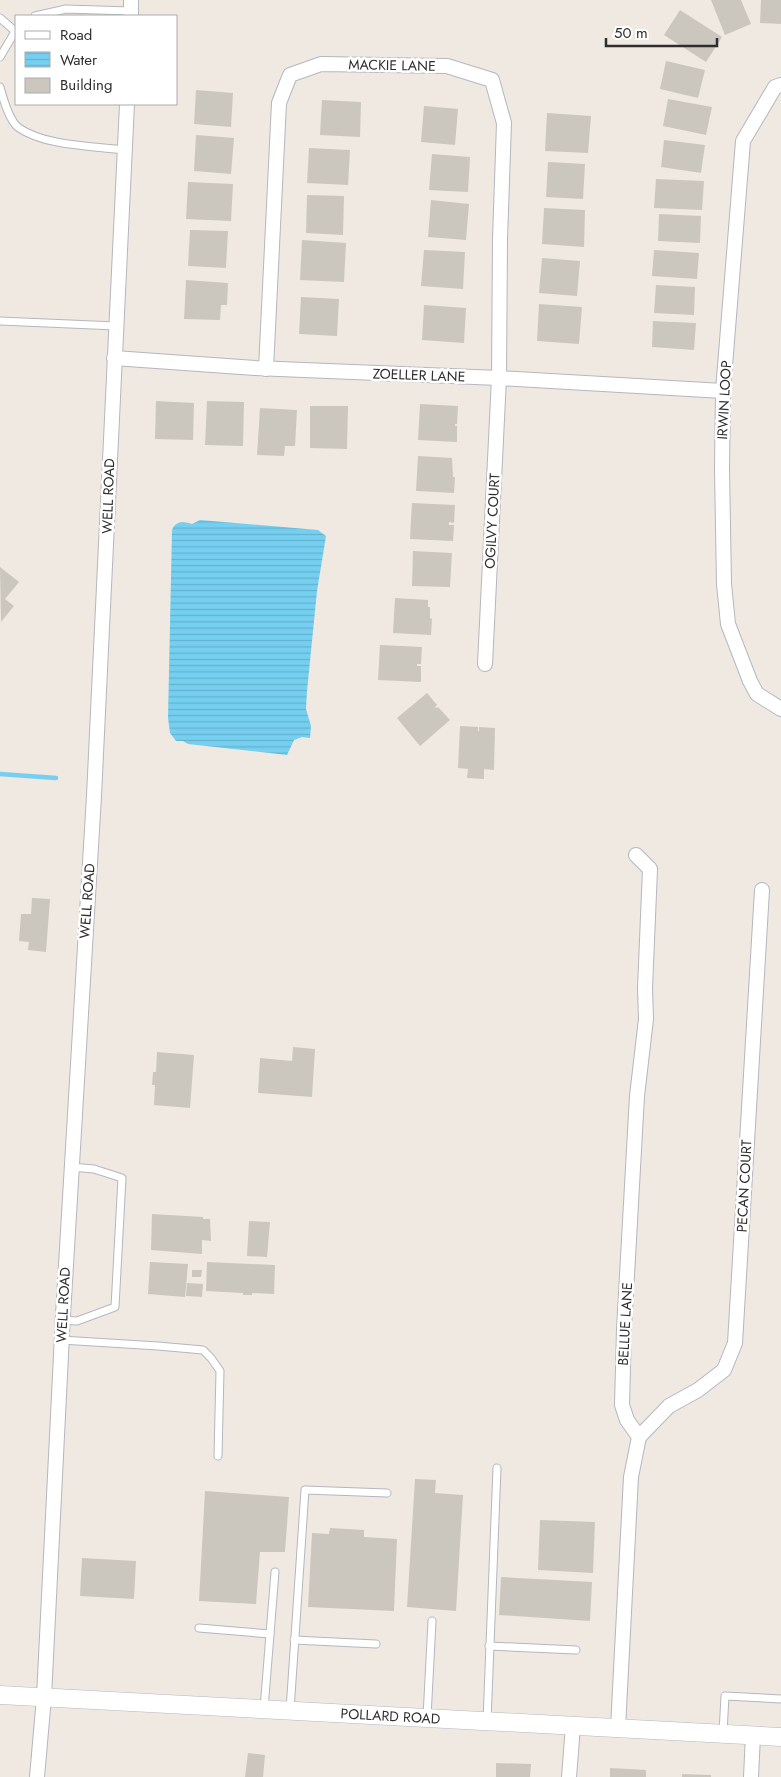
<svg xmlns="http://www.w3.org/2000/svg" width="781" height="1777" viewBox="0 0 781 1777" font-family="Jost,sans-serif">
  <style>
    .water { fill: url(#water-rules) }
    .lines { fill: none; stroke-linecap: round; stroke-linejoin: round }
    .stream { stroke: #75cff0; stroke-width: 4.5 }
    .building { fill: #cbc7bf }
    .service-casing { stroke: #b4b7c1; stroke-width: 9 }
    .minor-casing { stroke: #b4b7c1; stroke-width: 16 }
    .tertiary-casing { stroke: #b4b7c1; stroke-width: 19 }
    .service { stroke: #fff; stroke-width: 7 }
    .minor { stroke: #fff; stroke-width: 14 }
    .tertiary { stroke: #fff; stroke-width: 18 }
    .labels { text-anchor: middle; stroke-width: 5; stroke-linejoin: round; paint-order: stroke }
    .street-label { font-size: 14px; fill: #2e2e2e; stroke: #fff }
  </style>
  <defs>
    <pattern id="water-rules" width="6" height="5" patternUnits="userSpaceOnUse" patternTransform="scale(1.25)"><rect width="6" height="5" fill="#75cff0"/><path d="M0 2.5h6" fill="none" stroke="#66b2ce"/></pattern>
  </defs>
  <rect width="100%" height="100%" fill="#efe9e1"/>
  <path class="water" d="M200,520L318,530L326,536L317,591L307,691L306,709L311,726L310,738L302,737L294,740L287,755L188,744L183,741H176L170,733L168,718L172,530C176,520 185,522 192,524Z"/>
  <g class="lines">
    <path class="stream" d="M0,774L56,778"/>
  </g>
  <g class="building">
    <path d="M711,0H741L751,24L725,35Z"/>
    <path d="M761,0H781V24L760,23Z"/>
    <path d="M680,10L722,37L706,62L664,35Z"/>
    <path d="M666,61L705,70L698,98L660,89Z"/>
    <path d="M196,90L233,93L231,127L194,124Z"/>
    <path d="M668,99L712,107L706,135L663,126Z"/>
    <path d="M322,100L361,102L360,137L320,135Z"/>
    <path d="M424,106L458,109L455,145L421,142Z"/>
    <path d="M547,113L591,116L588,153L545,151Z"/>
    <path d="M196,135L234,138L231,174L194,171Z"/>
    <path d="M664,140L705,145L701,173L661,167Z"/>
    <path d="M309,148L350,150L348,185L307,183Z"/>
    <path d="M432,154L470,157L468,192L429,190Z"/>
    <path d="M548,162L585,164L583,199L546,197Z"/>
    <path d="M656,179L704,181L702,210L654,208Z"/>
    <path d="M188,182L233,184L231,221L186,219Z"/>
    <path d="M307,195L344,196L343,235L306,233Z"/>
    <path d="M431,200L469,204L466,240L428,237Z"/>
    <path d="M544,208L585,210L584,247L542,244Z"/>
    <path d="M659,214L701,216L700,243L658,241Z"/>
    <path d="M190,230L228,231L226,268L188,266Z"/>
    <path d="M302,240L346,243L344,282L300,280Z"/>
    <path d="M424,250L465,252L463,289L421,286Z"/>
    <path d="M654,250L699,253L697,279L652,276Z"/>
    <path d="M542,258L580,261L577,296L539,293Z"/>
    <path d="M186,280L228,283L227,305H221L220,320L184,319Z"/>
    <path d="M656,285L695,287L694,315L654,313Z"/>
    <path d="M301,297L339,299L337,336L299,334Z"/>
    <path d="M539,304L582,307L579,344L537,341Z"/>
    <path d="M424,305L466,308L464,343L422,340Z"/>
    <path d="M653,321L696,323L694,350L652,347Z"/>
    <path d="M156,401L194,403L193,440L155,439Z"/>
    <path d="M207,401L244,402L243,446L205,445Z"/>
    <path d="M420,404L458,406L457,424H455V426H457V442L418,440Z"/>
    <path d="M310,406H348L347,449L310,448Z"/>
    <path d="M260,408L297,410L295,446H285L284,456L257,455Z"/>
    <path d="M418,456L452,458L453,477H455L454,493L416,491Z"/>
    <path d="M412,503L455,505L454,523L449,522V525H454L453,541L410,539Z"/>
    <path d="M413,551L452,553L450,587L412,586Z"/>
    <path d="M0,567L19,582L5,599L14,606L1,622Z"/>
    <path d="M395,598L428,600V607H430V618L432,619L431,635L393,633Z"/>
    <path d="M380,645L422,647L421,664H417V666H421V682L378,680Z"/>
    <path d="M427,693L437,705L435,707L436,708L438,707L450,720L420,746L397,718Z"/>
    <path d="M460,726L478,727V731L479,732V727L495,728L494,770L484,769V779L467,778L468,769L458,768Z"/>
    <path d="M32,898L50,899L46,952L28,950L29,942L19,941L21,914H31Z"/>
    <path d="M293,1047L315,1049L312,1097L258,1093L260,1058L292,1061Z"/>
    <path d="M157,1052L194,1055L190,1108L154,1105L155,1085H152L153,1072H156Z"/>
    <path d="M152,1214L203,1217V1219H210L211,1241L202,1240V1254L151,1250Z"/>
    <path d="M249,1221L270,1222L267,1257L247,1256Z"/>
    <path d="M150,1262L188,1264L185,1297L148,1294Z"/>
    <path d="M207,1262L275,1265L274,1294L252,1293V1295H243V1293L206,1291Z"/>
    <path d="M192,1270H202L201,1277H192Z"/>
    <path d="M187,1283L203,1284L202,1297L186,1296Z"/>
    <path d="M415,1479L436,1480L435,1493L463,1495L456,1611L407,1607Z"/>
    <path d="M205,1491L289,1497L285,1552H260L256,1604L199,1601Z"/>
    <path d="M540,1520L595,1522L593,1573L538,1570Z"/>
    <path d="M330,1528L364,1530V1537L397,1539L394,1611L308,1607L312,1533L329,1534Z"/>
    <path d="M82,1558L136,1561L134,1599L80,1596Z"/>
    <path d="M501,1577L592,1582L590,1621L499,1615Z"/>
    <path d="M248,1753L265,1755L263,1777H245Z"/>
    <path d="M496,1763L531,1764L530,1777H496Z"/>
    <path d="M610,1768L646,1770V1777H610Z"/>
    <path d="M682,1774L711,1775V1777H682Z"/>
  </g>
  <g class="lines">
    <defs>
      <g id="service">
        <path d="M35,16L66,9L131,11"/>
        <path d="M0,18L15,31"/>
        <path d="M0,57L16,30"/>
        <path d="M0,87C3,98 9,121 19,128C45,146 93,146 124,150"/>
        <path d="M0,321L116,326"/>
        <path d="M62,1320L77,1321L115,1307L122,1178L94,1169L71,1167"/>
        <path d="M61,1340L158,1346L203,1350L211,1358L220,1371L218,1456"/>
        <path d="M199,1628L270,1634"/>
        <path d="M294,1640L376,1644"/>
        <path d="M489,1646L576,1650"/>
        <path d="M264,1709L275,1572"/>
        <path d="M290,1710L305,1490L387,1493"/>
        <path d="M427,1717L432,1621"/>
        <path d="M487,1721L497,1468"/>
        <path d="M723,1733L725,1696L781,1699"/>
      </g>
      <g id="minor">
        <path d="M131,16V0"/>
        <path d="M781,85L775,87L743,141L723,391L722,469L724,584L728,624L750,681L757,694L781,709"/>
        <path d="M114,358L255,368L499,378L723,391"/>
        <path d="M266,369L279,103L290,75L321,64L447,66L492,80L504,123L500,239L499,378L485,664"/>
        <path d="M639,1437L669,1406L698,1390L724,1370L735,1343L762,890"/>
        <path d="M618,1728L631,1477L639,1437L627,1420L622,1405L624,1329L637,1096L646,1019L645,988L650,869L636,855"/>
        <path d="M37,1777L44,1697L63,1315L94,796L127,104"/>
        <path d="M569,1777L573,1726"/>
        <path d="M751,1777L753,1735"/>
      </g>
      <g id="tertiary">
        <path id="s1" d="M0,1695L781,1737"/>
      </g>
    </defs>
    <use href="#service" class="service-casing"/>
    <use href="#minor" class="minor-casing"/>
    <use href="#tertiary" class="tertiary-casing"/>
    <use href="#service" class="service"/>
    <use href="#minor" class="minor"/>
    <use href="#tertiary" class="tertiary"/>
  </g>
  <g class="labels">
    <g class="street-label">
      <text transform="translate(392 65) rotate(1)" y="5">MACKIE LANE</text>
      <text transform="translate(419 375) rotate(2)" y="5">ZOELLER LANE</text>
      <text transform="translate(724 400) rotate(-87)" y="5">IRWIN LOOP</text>
      <text transform="translate(108 496) rotate(-88)" y="5">WELL ROAD</text>
      <text transform="translate(492 521) rotate(-87)" y="5">OGILVY COURT</text>
      <text transform="translate(87 901) rotate(-86)" y="5">WELL ROAD</text>
      <text transform="translate(744 1186) rotate(-87)" y="5">PECAN COURT</text>
      <text transform="translate(63 1305) rotate(-87)" y="5">WELL ROAD</text>
      <text transform="translate(625 1324) rotate(-87)" y="5">BELLUE LANE</text>
      <text dy="5" stroke="none"><textPath href="#s1" startOffset="391">POLLARD ROAD</textPath></text>
    </g>
  </g>
  <rect x="15" y="15" width="162" height="90" fill="#ffffff" stroke="#ababab"/>
  <rect x="25" y="31" width="25" height="8" fill="#ffffff" stroke="#ababab"/>
  <text x="60" y="40" font-size="15" fill="#2e2e2e">Road</text>
  <rect x="25" y="52" width="25" height="15" fill="url(#water-rules)" stroke="#ababab"/>
  <text x="60" y="65" font-size="15" fill="#2e2e2e">Water</text>
  <rect x="25" y="78" width="25" height="15" fill="#cbc7bf" stroke="#ababab"/>
  <text x="60" y="90" font-size="15" fill="#2e2e2e">Building</text>
  <path d="M606 38v8h111v-8" fill="none" stroke="#2e2e2e" stroke-width="2.5"/>
  <text x="614" y="38" font-size="15" fill="#2e2e2e" stroke="#ffffff" stroke-width="4" paint-order="stroke">50 m</text>
</svg>
